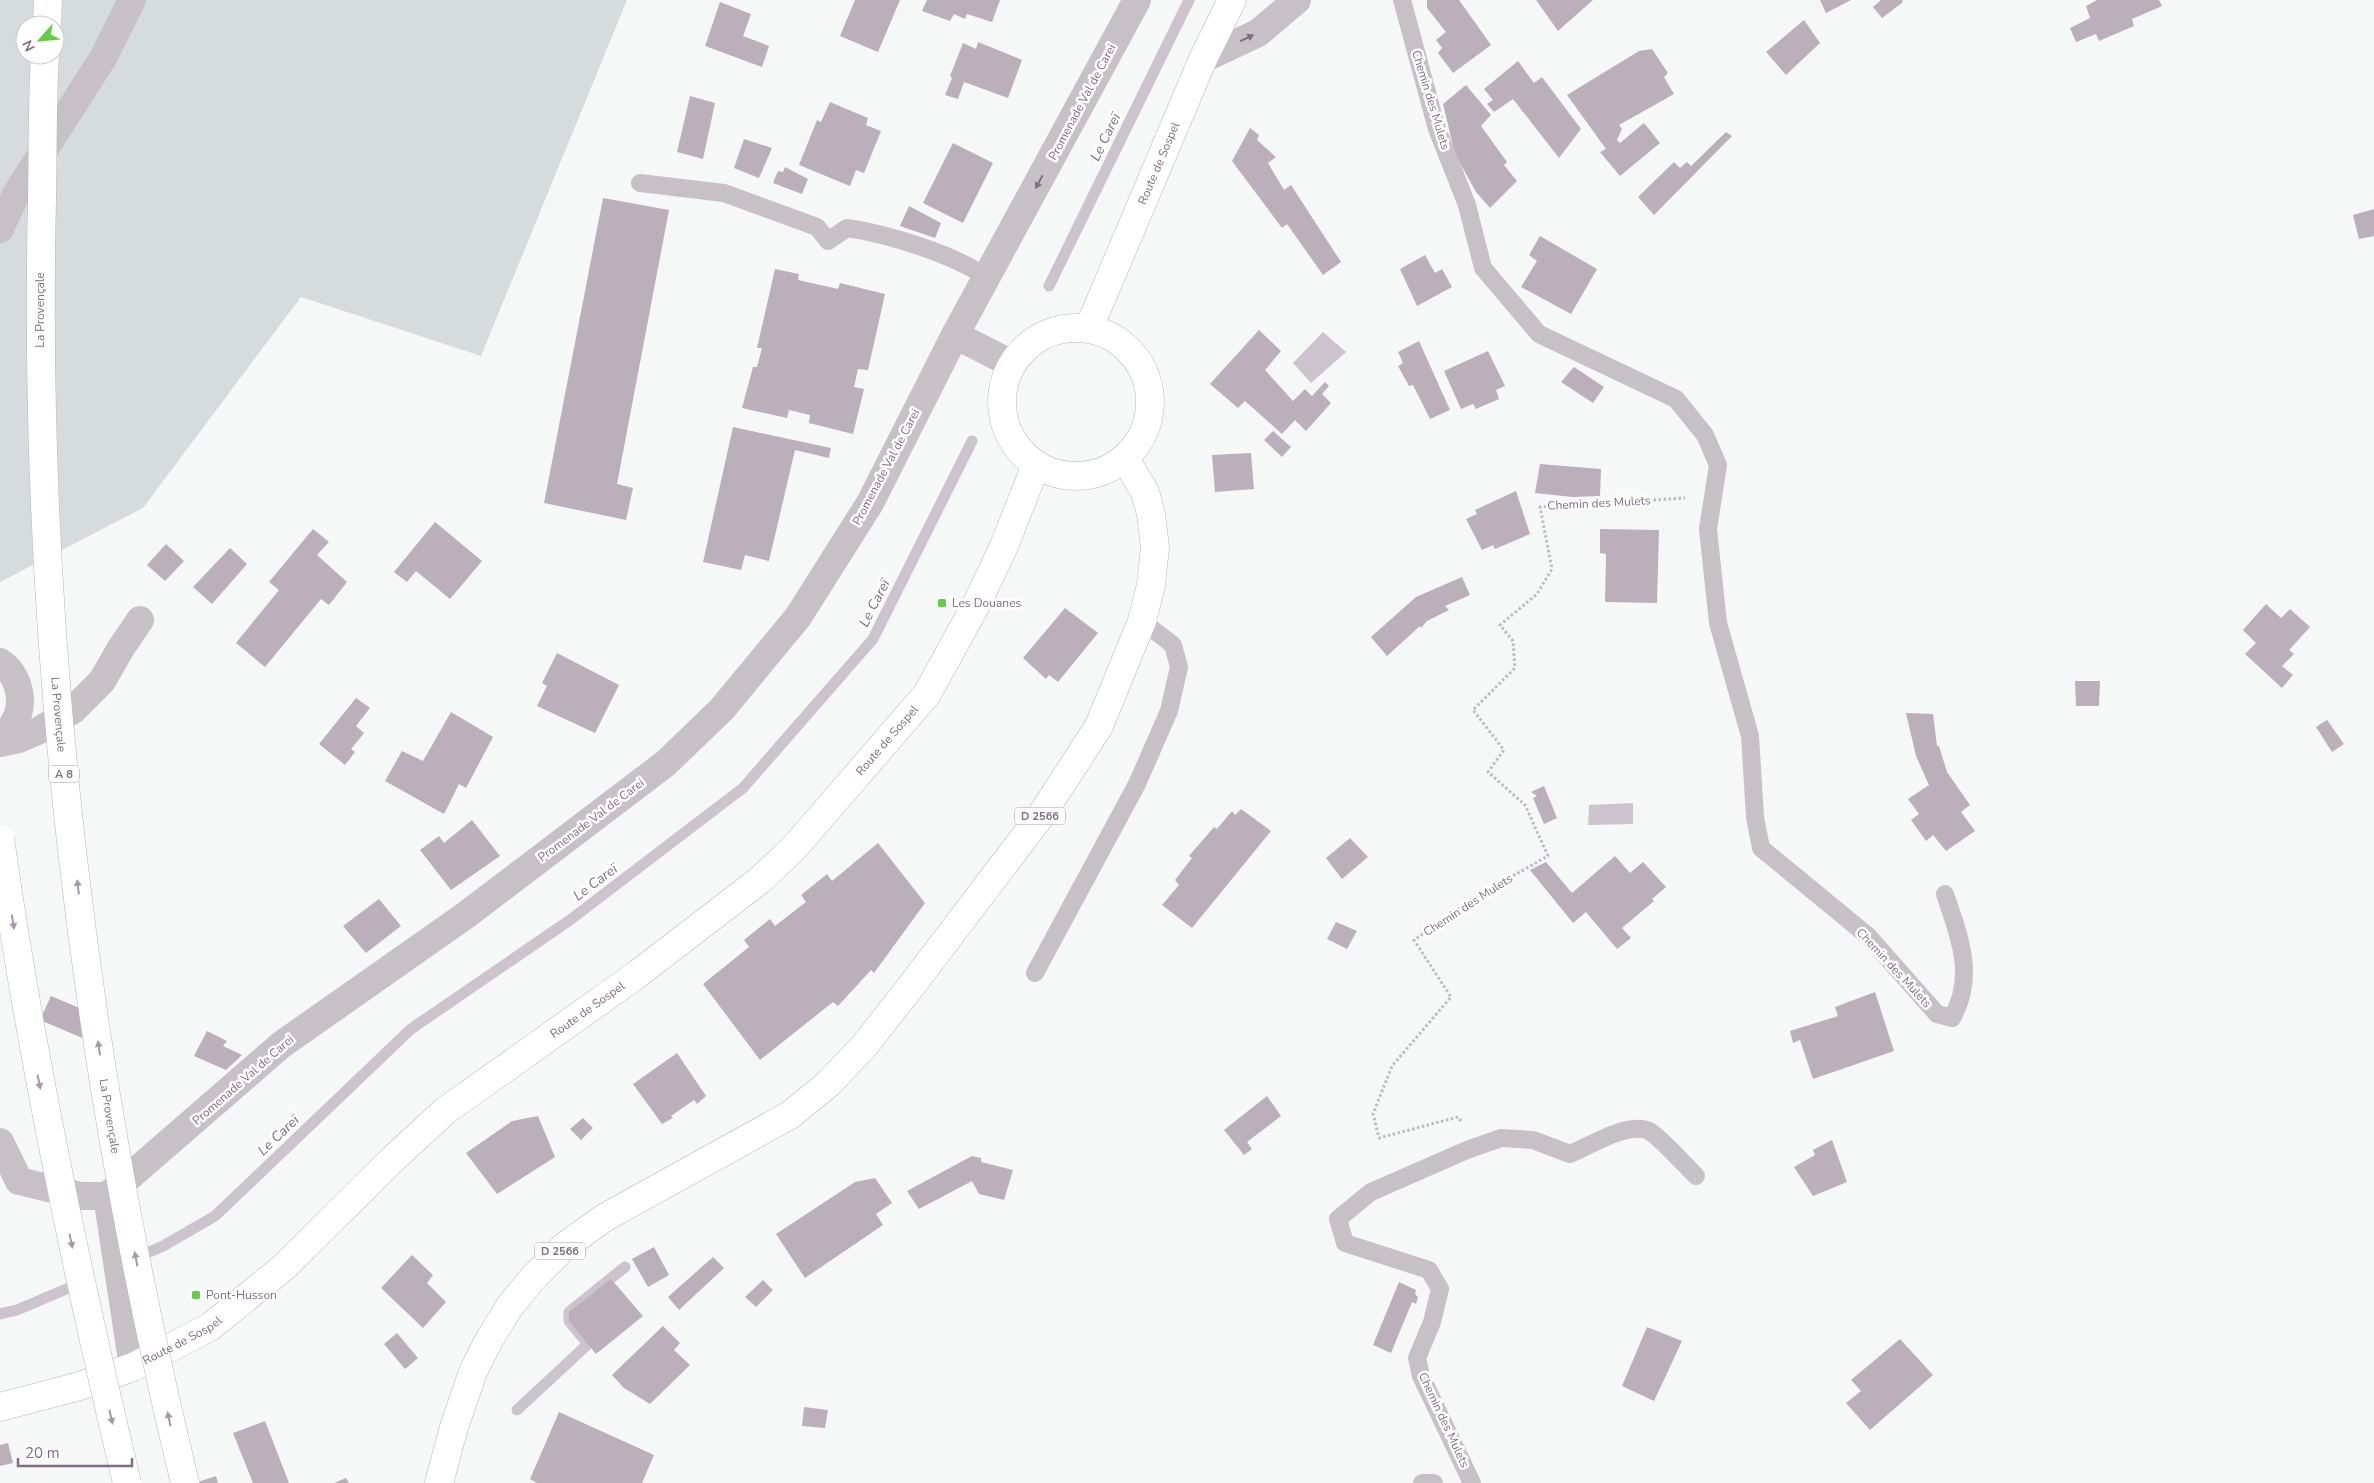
<svg xmlns="http://www.w3.org/2000/svg" width="2374" height="1483" viewBox="0 0 2374 1483" font-family="'Nunito Sans',sans-serif">
  <style>
    .green { fill: #d6dcdd; fill-rule: evenodd }
    .water { fill: #ccc3cf }
    .lines { fill: none; stroke-linecap: round; stroke-linejoin: round }
    .stream { stroke: #ccc3cf; stroke-width: 11 }
    .building { fill: #baafba }
    .secondary-casing { stroke: #bdb5bd; stroke-width: 29 }
    .primary-casing { stroke: #bbb4bb; stroke-width: 29 }
    .highway-casing { stroke: #bbb5bb; stroke-width: 29 }
    .path { stroke: #bfbabf; stroke-width: 3; stroke-dasharray: 2.5 2.5; stroke-linecap: butt }
    .lane { stroke: #c7c0c7; stroke-width: 18 }
    .street { stroke: #c7c0c7; stroke-width: 28 }
    .secondary { stroke: #fff; stroke-width: 28 }
    .primary { stroke: #fff; stroke-width: 28 }
    .highway { stroke: #fff; stroke-width: 28 }
    .highway-bridge-casing { stroke: #bbb5bb; stroke-width: 29; stroke-linecap: butt }
    .highway-bridge { stroke: #fff; stroke-width: 28 }
    .oneway { fill: #836b84 }
    .oneway2 { fill: #a897a9 }
    .poi-dot { fill: #62d13e; stroke: #fff; stroke-width: 2 }
    .labels { text-anchor: middle; stroke-width: 5; stroke-linejoin: round; paint-order: stroke }
    .shield { fill: #fff; stroke: #a897a9; stroke-width: 1 }
    .shield-label { font-size: 11px; font-weight: bold; fill: #836b84 }
    .street-label { font-size: 12px; fill: #836b84; stroke: #fff }
    .poi-label { font-size: 12px; fill: #836b84; stroke: #fff; text-anchor: start }
    .water-label { font-size: 14px; font-style: italic; fill: #806c86; stroke: #fff }
  </style>
  <rect width="100%" height="100%" fill="#f6f8f7"/>
  <path class="green" d="M0,0H627L481,356L301,297L143,508L0,582ZM25,25H55V55H25Z"/>
  <g class="water">
    <path d="M1323,332L1346,352L1311,383L1293,363Z"/>
    <path d="M1633,803V824L1588,825L1589,805Z"/>
  </g>
  <g class="lines">
    <g class="stream">
      <path d="M1049,286L1189,0"/>
      <path d="M138,1257L163,1246L215,1216L411,1029L570,920L743,788L873,639L972,441"/>
      <path d="M0,1314L17,1310L78,1284"/>
      <path d="M517,1410L588,1344L569,1321V1312L625,1267"/>
    </g>
  </g>
  <g class="building">
    <path d="M855,0H900L878,52L840,36Z"/>
    <path d="M927,0H1000L992,22L967,14L965,19L954,14L950,21L922,11Z"/>
    <path d="M1427,0H1459L1491,45L1453,73L1438,53L1442,48L1436,40L1446,32L1427,8Z"/>
    <path d="M1536,0H1593L1558,31Z"/>
    <path d="M1820,0H1851L1826,13Z"/>
    <path d="M1881,0H1902L1903,2L1882,18L1873,7Z"/>
    <path d="M2097,0H2159L2162,6L2132,19L2134,26L2099,41L2096,34L2076,42L2070,28L2090,18L2086,6Z"/>
    <path d="M720,2L751,14L743,36L769,46L762,67L705,46Z"/>
    <path d="M1804,20L1820,43L1786,75L1766,52Z"/>
    <path d="M978,42L1022,60L1008,98L964,82L958,99L945,95L952,78L950,76L963,43L976,49Z"/>
    <path d="M1652,49L1668,73L1664,77L1674,94L1619,125L1622,129L1617,140L1620,143L1644,123L1660,143L1620,176L1600,152L1606,149L1567,95L1639,51Z"/>
    <path d="M1518,61L1534,83L1542,77L1581,129L1559,158L1513,99L1494,112L1487,104L1493,100L1484,89Z"/>
    <path d="M1466,85L1491,115L1481,126L1507,162L1504,165L1517,181L1490,208L1476,192L1455,154L1443,104Z"/>
    <path d="M690,96L715,103L703,159L677,152Z"/>
    <path d="M830,102L868,118L866,125L881,131L864,173L856,170L850,186L799,165L817,120L821,122Z"/>
    <path d="M1250,128L1259,135L1257,140L1276,157L1268,163L1284,190L1291,185L1341,262L1323,275L1287,224L1282,228L1232,161Z"/>
    <path d="M1726,132L1732,136L1654,215L1638,197L1674,162L1680,168L1687,162L1691,166Z"/>
    <path d="M744,139L772,148L759,178L734,168Z"/>
    <path d="M953,143L993,163L963,223L923,203Z"/>
    <path d="M785,167L808,179L802,194L773,183L778,171L783,172Z"/>
    <path d="M603,198L669,210L617,484L633,488L626,520L544,503Z"/>
    <path d="M909,206L941,223L935,238L900,226Z"/>
    <path d="M2374,209V236L2359,239L2353,215Z"/>
    <path d="M1540,236L1597,269L1571,314L1521,287L1537,261L1529,255Z"/>
    <path d="M1425,255L1435,273L1442,269L1452,287L1417,306L1400,269Z"/>
    <path d="M775,269L799,274L798,280L838,289L840,283L885,294L868,370L858,369L854,387L864,389L853,434L809,423L810,415L789,410L787,418L742,408L753,367H757L762,348H757Z"/>
    <path d="M1259,330L1281,351L1265,370L1293,401L1305,389L1312,396L1325,382L1329,386L1322,394L1331,403L1306,431L1295,420L1282,434L1245,401L1238,408L1210,384Z"/>
    <path d="M1419,341L1450,410L1430,419L1413,385L1409,386L1398,366L1403,363L1398,352Z"/>
    <path d="M1488,351L1505,386L1496,390L1499,399L1476,409L1473,404L1461,409L1444,371Z"/>
    <path d="M1574,367L1604,387L1593,403L1561,382Z"/>
    <path d="M733,427L831,448L829,458L795,450L769,561L745,555L741,570L703,562Z"/>
    <path d="M1273,431L1291,447L1282,457L1264,440Z"/>
    <path d="M1251,453L1254,489L1215,492L1212,455Z"/>
    <path d="M1540,464L1601,469L1600,496L1573,497L1535,493Z"/>
    <path d="M1516,491L1530,534L1495,549L1493,545L1482,550L1466,519L1477,514L1475,510Z"/>
    <path d="M435,522L482,561L450,599L416,571L407,582L394,572Z"/>
    <path d="M313,529L329,542L317,555L347,582L329,605L321,599L265,667L236,643L279,590L269,582Z"/>
    <path d="M1600,529L1659,530L1657,603L1605,602L1606,554L1600,553Z"/>
    <path d="M166,544L184,561L165,581L147,565Z"/>
    <path d="M230,548L247,564L212,604L193,587Z"/>
    <path d="M1462,577L1470,595L1445,606L1449,610L1427,621L1421,628L1420,626L1387,656L1371,637L1416,597Z"/>
    <path d="M2266,604L2281,618L2290,609L2310,627L2289,650L2294,654L2282,666L2293,675L2282,688L2245,654L2256,643L2243,630Z"/>
    <path d="M1065,608L1098,633L1058,682L1049,675L1046,679L1023,658Z"/>
    <path d="M557,653L619,685L595,733L537,706L547,686L542,683Z"/>
    <path d="M2075,681H2100L2099,706H2076Z"/>
    <path d="M356,698L370,708L356,726L364,733L351,749L355,752L345,765L319,744Z"/>
    <path d="M451,712L493,737L466,788L459,784L444,814L385,781L402,751L423,761Z"/>
    <path d="M1906,713L1933,714L1937,746H1939L1947,772L1970,805L1961,812L1975,831L1946,851L1933,835L1926,841L1911,820L1919,814L1908,799L1929,785L1916,756Z"/>
    <path d="M2327,720L2344,744L2332,752L2316,727Z"/>
    <path d="M1544,786L1557,818L1544,824L1533,798L1537,796L1531,792Z"/>
    <path d="M1241,809L1271,831L1192,928L1162,905L1179,885L1175,880L1192,858L1189,856L1214,827L1217,829L1232,811L1235,815Z"/>
    <path d="M472,820L500,856L451,890L420,850L439,836L444,843Z"/>
    <path d="M1350,838L1368,857L1342,879L1326,858Z"/>
    <path d="M878,843L925,903L874,973L871,970L838,1006L833,1002L760,1060L703,984L749,947L744,940L770,919L775,926L806,902L801,895L827,874L832,881Z"/>
    <path d="M1615,856L1630,873L1643,862L1666,887L1652,899L1654,901L1622,928L1631,938L1617,949L1586,912L1573,923L1530,870L1546,862L1572,893Z"/>
    <path d="M379,899L401,926L366,953L343,926Z"/>
    <path d="M1336,922L1357,931L1347,949L1327,939Z"/>
    <path d="M1875,992L1894,1051L1813,1079L1800,1040L1793,1043L1790,1031L1838,1016L1835,1007Z"/>
    <path d="M51,996L108,1020L99,1045L40,1020Z"/>
    <path d="M207,1031L227,1041L223,1046L242,1055L226,1070L194,1056Z"/>
    <path d="M677,1053L706,1096L697,1104L694,1100L671,1116L673,1118L662,1124L633,1084Z"/>
    <path d="M1267,1096L1281,1116L1247,1142L1252,1149L1244,1155L1224,1130Z"/>
    <path d="M538,1116L555,1157L497,1194L466,1153L512,1121Z"/>
    <path d="M583,1118L593,1128L581,1140L570,1129Z"/>
    <path d="M1832,1140L1847,1182L1813,1196L1794,1167L1815,1155L1813,1150Z"/>
    <path d="M972,1156L981,1158V1162L1013,1170L1004,1200L979,1194L972,1181L919,1209L907,1191Z"/>
    <path d="M875,1178L892,1203L876,1214L883,1225L805,1278L776,1234L855,1182Z"/>
    <path d="M654,1247L669,1275L648,1287L632,1259Z"/>
    <path d="M412,1255L433,1275L427,1283L446,1302L423,1328L381,1288Z"/>
    <path d="M713,1257L724,1268L679,1310L668,1297Z"/>
    <path d="M611,1279L643,1316L596,1354L569,1321V1312Z"/>
    <path d="M763,1280L773,1290L756,1307L745,1297Z"/>
    <path d="M1399,1282L1416,1290L1415,1294L1418,1297L1416,1304L1412,1302L1391,1353L1373,1345Z"/>
    <path d="M663,1326L680,1343L674,1350L690,1365L650,1404L624,1388L612,1375Z"/>
    <path d="M1647,1327L1682,1341L1654,1401L1622,1386Z"/>
    <path d="M397,1333L418,1358L405,1369L384,1344Z"/>
    <path d="M1900,1339L1933,1375L1870,1430L1846,1403L1861,1391L1851,1380Z"/>
    <path d="M804,1407L828,1410L825,1428L802,1426Z"/>
    <path d="M559,1412L654,1455L642,1483H537L530,1479Z"/>
    <path d="M265,1421L289,1483H253L233,1433Z"/>
    <path d="M8,1443L13,1463L0,1466V1445Z"/>
    <path d="M216,1476L218,1483H195Z"/>
    <path d="M346,1478L349,1483H334Z"/>
  </g>
  <g class="lines">
    <defs>
      <g id="secondary">
        <path id="s1" d="M0,1407L80,1386L133,1367L210,1327L284,1267L393,1159L445,1111L635,976L760,880L794,848L927,694L977,603L1004,546L1036,465"/>
      </g>
      <g id="primary">
        <circle cx="1076" cy="402" r="74"/>
        <path id="s2" d="M1089,328L1203,59L1232,0"/>
        <path d="M439,1483L454,1427L473,1372L489,1340L510,1306L534,1277L565,1246L604,1218L790,1115L828,1084L864,1046L909,989L1042,814L1099,726L1142,621L1151,585L1155,547L1151,514L1145,492L1125,459"/>
      </g>
      <path id="highway" d="M47,25L48,0"/>
    </defs>
    <use href="#secondary" class="secondary-casing"/>
    <use href="#primary" class="primary-casing"/>
    <use href="#highway" class="highway-casing"/>
    <path class="path" d="M1461,1121L1458,1117L1379,1138L1373,1114L1392,1066L1451,997L1414,940L1472,899L1548,856L1525,805L1488,772L1504,750L1473,710L1515,668L1513,641L1500,625L1537,594L1552,569L1540,507L1685,498"/>
    <g class="lane">
      <path d="M1402,0L1437,129L1467,205L1483,268L1539,334L1676,399L1705,435L1718,465L1708,529L1718,623L1750,736L1755,817L1761,848L1868,936L1937,1014L1952,1018C1976,976 1959,936 1945,894"/>
      <path d="M640,183L724,193L817,227L828,241L847,228C888,234 953,254 986,277"/>
      <path d="M1035,973L1137,784L1169,711L1179,667L1173,645L1142,621"/>
      <path d="M1422,1483H1434"/>
      <path d="M1472,1483L1421,1376L1417,1358L1432,1322L1440,1289L1429,1270L1345,1243L1338,1219L1371,1192L1467,1150L1501,1138L1533,1140L1570,1154C1590,1146 1628,1121 1649,1131C1659,1136 1686,1166 1696,1176"/>
    </g>
    <g class="street">
      <path d="M1203,59L1258,33L1297,0"/>
      <path d="M0,229L16,194L103,58L132,0"/>
      <path d="M955,335L1012,364"/>
      <path d="M0,662C16,672 24,695 18,714C15,723 7,733 3,741"/>
      <path d="M0,743L19,739L40,730L73,710L102,681L121,648L140,620"/>
      <path d="M0,1142L19,1181L81,1196H107"/>
      <path d="M133,1367L107,1196L281,1045L466,915L666,763L722,709L798,617L870,503L955,335L1137,0"/>
    </g>
    <use href="#secondary" class="secondary"/>
    <use href="#primary" class="primary"/>
    <use href="#highway" class="highway"/>
    <defs>
      <g id="highway-bridge">
        <path id="s3" d="M45,55C42,103 43,151 42,200C32,631 83,1064 185,1483"/>
        <path d="M0,839C31,1056 76,1270 127,1483"/>
      </g>
    </defs>
    <use href="#highway-bridge" class="highway-bridge-casing"/>
    <use href="#highway-bridge" class="highway-bridge"/>
  </g>
  <defs><path id="oneway-solid" d="M-6-.8H1V-3.2L6.5 0L1 3.2V.8H-6Z" transform="scale(1.25)"/></defs>
  <g class="oneway">
    <use href="#oneway-solid" transform="translate(1247 38) rotate(-25)"/>
    <use href="#oneway-solid" transform="translate(1039 182) rotate(118)"/>
  </g>
  <g class="oneway2">
    <use href="#oneway-solid" transform="translate(78 887) rotate(-97)"/>
    <use href="#oneway-solid" transform="translate(13 922) rotate(81)"/>
    <use href="#oneway-solid" transform="translate(99 1048) rotate(-99)"/>
    <use href="#oneway-solid" transform="translate(39 1082) rotate(79)"/>
    <use href="#oneway-solid" transform="translate(71 1241) rotate(78)"/>
    <use href="#oneway-solid" transform="translate(136 1259) rotate(-101)"/>
    <use href="#oneway-solid" transform="translate(111 1417) rotate(77)"/>
    <use href="#oneway-solid" transform="translate(169 1419) rotate(-102)"/>
  </g>
  <g class="poi-dot">
    <rect x="937" y="598" width="10" height="10" rx="2.5"/>
    <rect x="191" y="1290" width="10" height="10" rx="2.5"/>
  </g>
  <g class="labels">
    <g class="shield">
      <rect x="49" y="765.5" width="30" height="17" rx="4"/>
      <rect x="1015" y="807.5" width="50" height="17" rx="4"/>
      <rect x="535" y="1242.5" width="50" height="17" rx="4"/>
    </g>
    <g class="shield-label">
      <text x="64" y="778">A 8</text>
      <text x="1040" y="820">D 2566</text>
      <text x="560" y="1255">D 2566</text>
    </g>
    <g class="street-label">
      <text transform="translate(1431 100) rotate(73)" y="4">Chemin des Mulets</text>
      <text transform="translate(1082 102) rotate(-62)" y="4">Promenade Val de Carei</text>
      <text dy="4" stroke="none"><textPath href="#s2" startOffset="179">Route de Sospel</textPath></text>
      <text transform="translate(40 310) rotate(-90)" y="4">La Provençale</text>
      <text transform="translate(886 467) rotate(-62)" y="4">Promenade Val de Carei</text>
      <text transform="translate(1599 503) rotate(-3)" y="4">Chemin des Mulets</text>
      <text dy="4" stroke="none"><textPath href="#s3" startOffset="660">La Provençale</textPath></text>
      <text dy="4" stroke="none"><textPath href="#s1" startOffset="1125">Route de Sospel</textPath></text>
      <text transform="translate(591 820) rotate(-37)" y="4">Promenade Val de Carei</text>
      <text transform="translate(1468 905) rotate(-33)" y="4">Chemin des Mulets</text>
      <text transform="translate(1894 968) rotate(47)" y="4">Chemin des Mulets</text>
      <text dy="4" stroke="none"><textPath href="#s1" startOffset="720">Route de Sospel</textPath></text>
      <text transform="translate(243 1080) rotate(-41)" y="4">Promenade Val de Carei</text>
      <text dy="4" stroke="none"><textPath href="#s3" startOffset="1065">La Provençale</textPath></text>
      <text dy="4" stroke="none"><textPath href="#s1" startOffset="195">Route de Sospel</textPath></text>
      <text transform="translate(1444 1420) rotate(65)" y="4">Chemin des Mulets</text>
    </g>
    <g class="poi-label">
      <text x="952" y="607">Les Douanes</text>
      <text x="206" y="1299">Pont-Husson</text>
    </g>
    <g class="water-label">
      <text transform="translate(1105 137) rotate(-64)" y="5">Le Careï</text>
      <text transform="translate(874 603) rotate(-63)" y="5">Le Careï</text>
      <text transform="translate(595 882) rotate(-37)" y="5">Le Careï</text>
      <text transform="translate(278 1135) rotate(-44)" y="5">Le Careï</text>
    </g>
  </g>
  <g transform="translate(40 40) rotate(243)"><circle r="24" fill="#ffffff" stroke="#cdc4ce"/>
  <path d="M0-4L9 19L0 12L-9 19Z" fill="#62d13e"/>
  <text y="-8" font-size="14" font-weight="bold" text-anchor="middle" fill="#836b84">N</text>
  </g>
  <path d="M18 1458v8h114v-8" fill="none" stroke="#836b84" stroke-width="2.5"/>
  <text x="25" y="1458" font-size="15" fill="#836b84" stroke="#ffffff" stroke-width="4" paint-order="stroke">20 m</text>
</svg>
